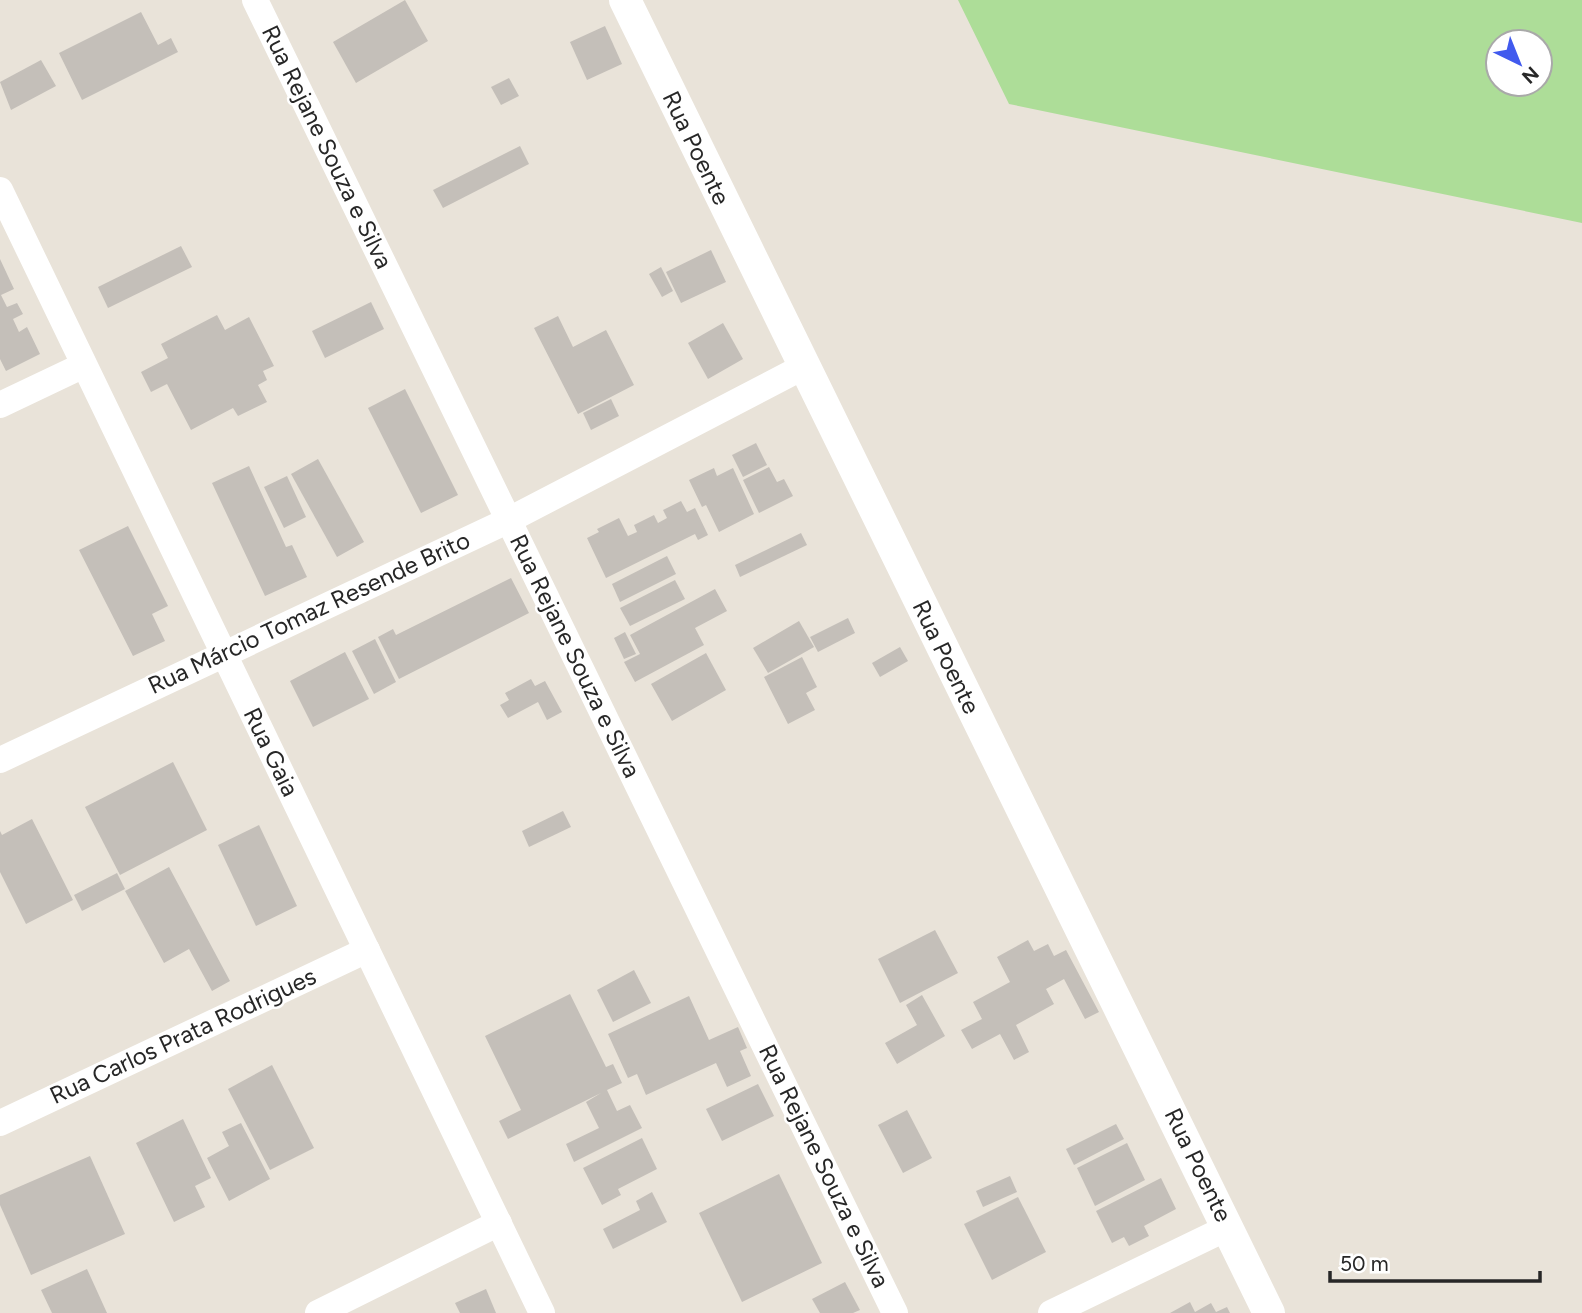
<svg xmlns="http://www.w3.org/2000/svg" width="1582" height="1313" viewBox="0 0 1582 1313" font-family="Figtree,sans-serif">
  <style>
    .green { fill: #addd98; fill-rule: evenodd }
    .building { fill: #c4bfb9 }
    .lines { fill: none; stroke-linecap: round; stroke-linejoin: round }
    .minor { stroke: #fff; stroke-width: 26 }
    .tertiary { stroke: #fff; stroke-width: 32 }
    .labels { text-anchor: middle; stroke-width: 5; stroke-linejoin: round; paint-order: stroke }
    .street-label { font-size: 24px; fill: #272727; stroke: #fff }
  </style>
  <rect width="100%" height="100%" fill="#e9e3d9"/>
  <path class="green" d="M958,0H1582V223L1009,104ZM1498,42H1540V84H1498Z"/>
  <g class="building">
    <path d="M405,0L428,41L356,83L333,42Z"/>
    <path d="M141,12L158,45L171,38L178,52L82,100L59,53Z"/>
    <path d="M605,26L622,64L587,80L570,42Z"/>
    <path d="M41,60L56,86L11,110L0,82Z"/>
    <path d="M509,78L519,96L501,105L491,87Z"/>
    <path d="M520,146L529,164L443,208L433,190Z"/>
    <path d="M181,246L192,267L108,308L98,287Z"/>
    <path d="M711,250L726,282L681,303L666,272Z"/>
    <path d="M0,259L14,289L1,295L7,307L17,303L23,314L13,319L19,332L27,327L40,354L6,371L0,359Z"/>
    <path d="M661,267L673,291L662,297L649,274Z"/>
    <path d="M371,302L384,329L325,358L312,331Z"/>
    <path d="M217,315L225,330L249,317L274,366L263,371L267,380L258,385L267,402L238,416L233,408L191,430L167,384L151,392L141,372L168,358L161,344Z"/>
    <path d="M558,316L573,347L606,330L634,385L578,414L534,328Z"/>
    <path d="M723,323L743,359L708,379L688,343Z"/>
    <path d="M405,389L458,495L421,513L368,408Z"/>
    <path d="M611,399L619,416L591,430L583,413Z"/>
    <path d="M756,443L767,465L743,477L732,455Z"/>
    <path d="M318,459L364,542L337,557L291,474Z"/>
    <path d="M249,466L286,547L292,545L307,577L265,596L212,483Z"/>
    <path d="M769,467L777,482L784,479L793,496L759,513L743,480Z"/>
    <path d="M714,468L717,476L733,468L754,514L719,532L706,505L702,507L689,480Z"/>
    <path d="M287,476L306,517L284,528L264,487Z"/>
    <path d="M681,501L687,512L695,508L708,535L698,540L695,534L606,578L587,538L599,532L597,529L619,518L628,536L637,532L634,525L654,515L658,523L667,518L663,510Z"/>
    <path d="M128,526L168,606L152,614L165,641L133,656L79,550Z"/>
    <path d="M801,533L807,545L740,577L735,565Z"/>
    <path d="M667,556L676,574L620,602L612,584Z"/>
    <path d="M511,578L529,613L399,679L378,637L393,629L396,635Z"/>
    <path d="M675,580L685,599L630,626L620,608Z"/>
    <path d="M715,589L727,611L695,628L704,645L635,682L624,662L640,654L630,635Z"/>
    <path d="M848,618L855,633L818,652L810,637Z"/>
    <path d="M799,621L814,647L768,673L753,648Z"/>
    <path d="M625,632L636,654L624,659L614,638Z"/>
    <path d="M375,639L396,682L374,694L352,651Z"/>
    <path d="M900,647L908,661L880,677L872,663Z"/>
    <path d="M345,652L369,699L313,727L290,681Z"/>
    <path d="M706,653L726,690L672,721L651,684Z"/>
    <path d="M802,657L817,687L806,693L815,710L788,724L764,677Z"/>
    <path d="M531,679L535,686L545,681L562,712L547,720L538,702L508,718L500,705L509,700L505,693Z"/>
    <path d="M173,762L207,830L120,875L85,807Z"/>
    <path d="M563,811L571,827L529,847L522,831Z"/>
    <path d="M32,819L73,900L26,924L0,872V831L2,835Z"/>
    <path d="M259,825L297,906L256,926L218,845Z"/>
    <path d="M169,867L230,981L212,991L189,949L164,963L125,891Z"/>
    <path d="M117,873L125,889L82,911L74,895Z"/>
    <path d="M935,930L958,973L900,1003L878,959Z"/>
    <path d="M1028,940L1034,951L1048,944L1054,956L1066,950L1099,1012L1085,1019L1064,979L1046,989L1054,1004L1016,1025L1029,1052L1014,1060L1000,1034L972,1049L961,1030L982,1019L973,1002L1010,982L997,957Z"/>
    <path d="M634,970L651,1003L613,1022L597,990Z"/>
    <path d="M570,994L606,1067L613,1064L622,1083L607,1090L617,1111L630,1105L642,1128L574,1162L566,1144L599,1128L586,1102L601,1093L508,1139L499,1121L521,1110L485,1036Z"/>
    <path d="M922,995L945,1036L897,1064L885,1043L917,1025L906,1005Z"/>
    <path d="M689,996L709,1040L738,1027L747,1048L740,1051L751,1076L727,1087L716,1063L646,1095L637,1074L628,1078L608,1034Z"/>
    <path d="M272,1065L314,1148L270,1170L228,1089Z"/>
    <path d="M758,1084L774,1116L722,1141L706,1109Z"/>
    <path d="M907,1110L932,1158L903,1173L878,1125Z"/>
    <path d="M183,1119L211,1178L195,1186L205,1207L174,1222L136,1143Z"/>
    <path d="M241,1123L270,1179L229,1201L207,1158L229,1146L222,1132Z"/>
    <path d="M1116,1124L1124,1139L1074,1165L1066,1149Z"/>
    <path d="M642,1138L657,1169L618,1189L621,1195L602,1205L583,1168Z"/>
    <path d="M1127,1143L1145,1180L1095,1206L1077,1168Z"/>
    <path d="M90,1156L125,1234L31,1275L0,1205V1195Z"/>
    <path d="M779,1174L822,1263L742,1302L699,1213Z"/>
    <path d="M1010,1176L1017,1192L983,1207L976,1191Z"/>
    <path d="M1161,1178L1176,1209L1144,1226L1149,1236L1129,1246L1124,1237L1112,1243L1096,1211Z"/>
    <path d="M652,1192L667,1222L613,1249L603,1229L640,1210L636,1201Z"/>
    <path d="M1018,1197L1046,1252L992,1280L964,1224Z"/>
    <path d="M87,1269L107,1313H52L41,1290Z"/>
    <path d="M845,1282L860,1310L853,1313H820L812,1299Z"/>
    <path d="M486,1289L496,1313H460L455,1303Z"/>
    <path d="M1190,1302L1195,1312L1211,1303L1216,1312L1227,1307L1230,1313H1170Z"/>
  </g>
  <g class="lines">
    <g class="minor">
      <path d="M255,0L895,1313"/>
      <path d="M0,190L542,1313"/>
      <path d="M0,405L84,365"/>
      <path d="M0,760L509,520L803,367"/>
      <path d="M0,1123L367,950"/>
      <path d="M318,1313L499,1223"/>
      <path d="M1051,1313L1229,1227"/>
    </g>
    <path class="tertiary" d="M625,0L1269,1313"/>
  </g>
  <g class="labels">
    <g class="street-label">
      <text transform="translate(327 147) rotate(64)" y="8">Rua Rejane Souza e Silva</text>
      <text transform="translate(696 148) rotate(64)" y="8">Rua Poente</text>
      <text transform="translate(309 613) rotate(-25)" y="8">Rua Márcio Tomaz Resende Brito</text>
      <text transform="translate(575 656) rotate(64)" y="8">Rua Rejane Souza e Silva</text>
      <text transform="translate(946 657) rotate(64)" y="8">Rua Poente</text>
      <text transform="translate(271 752) rotate(64)" y="8">Rua Gaia</text>
      <text transform="translate(183 1036) rotate(-25)" y="8">Rua Carlos Prata Rodrigues</text>
      <text transform="translate(1198 1165) rotate(64)" y="8">Rua Poente</text>
      <text transform="translate(824 1166) rotate(64)" y="8">Rua Rejane Souza e Silva</text>
    </g>
  </g>
  <g transform="translate(1519 63) rotate(137)"><circle r="33" fill="#ffffff" stroke="#a9a9a9" stroke-width="2"/>
  <path d="M0-5L12 26L0 18L-12 26Z" fill="#415aee"/>
  <text y="-10" font-size="19" font-weight="bold" text-anchor="middle" fill="#272727">N</text>
  </g>
  <path d="M1330 1271v10h210v-10" fill="none" stroke="#272727" stroke-width="3.5"/>
  <text x="1340" y="1271" font-size="21" fill="#272727" stroke="#ffffff" stroke-width="5" paint-order="stroke">50 m</text>
</svg>
